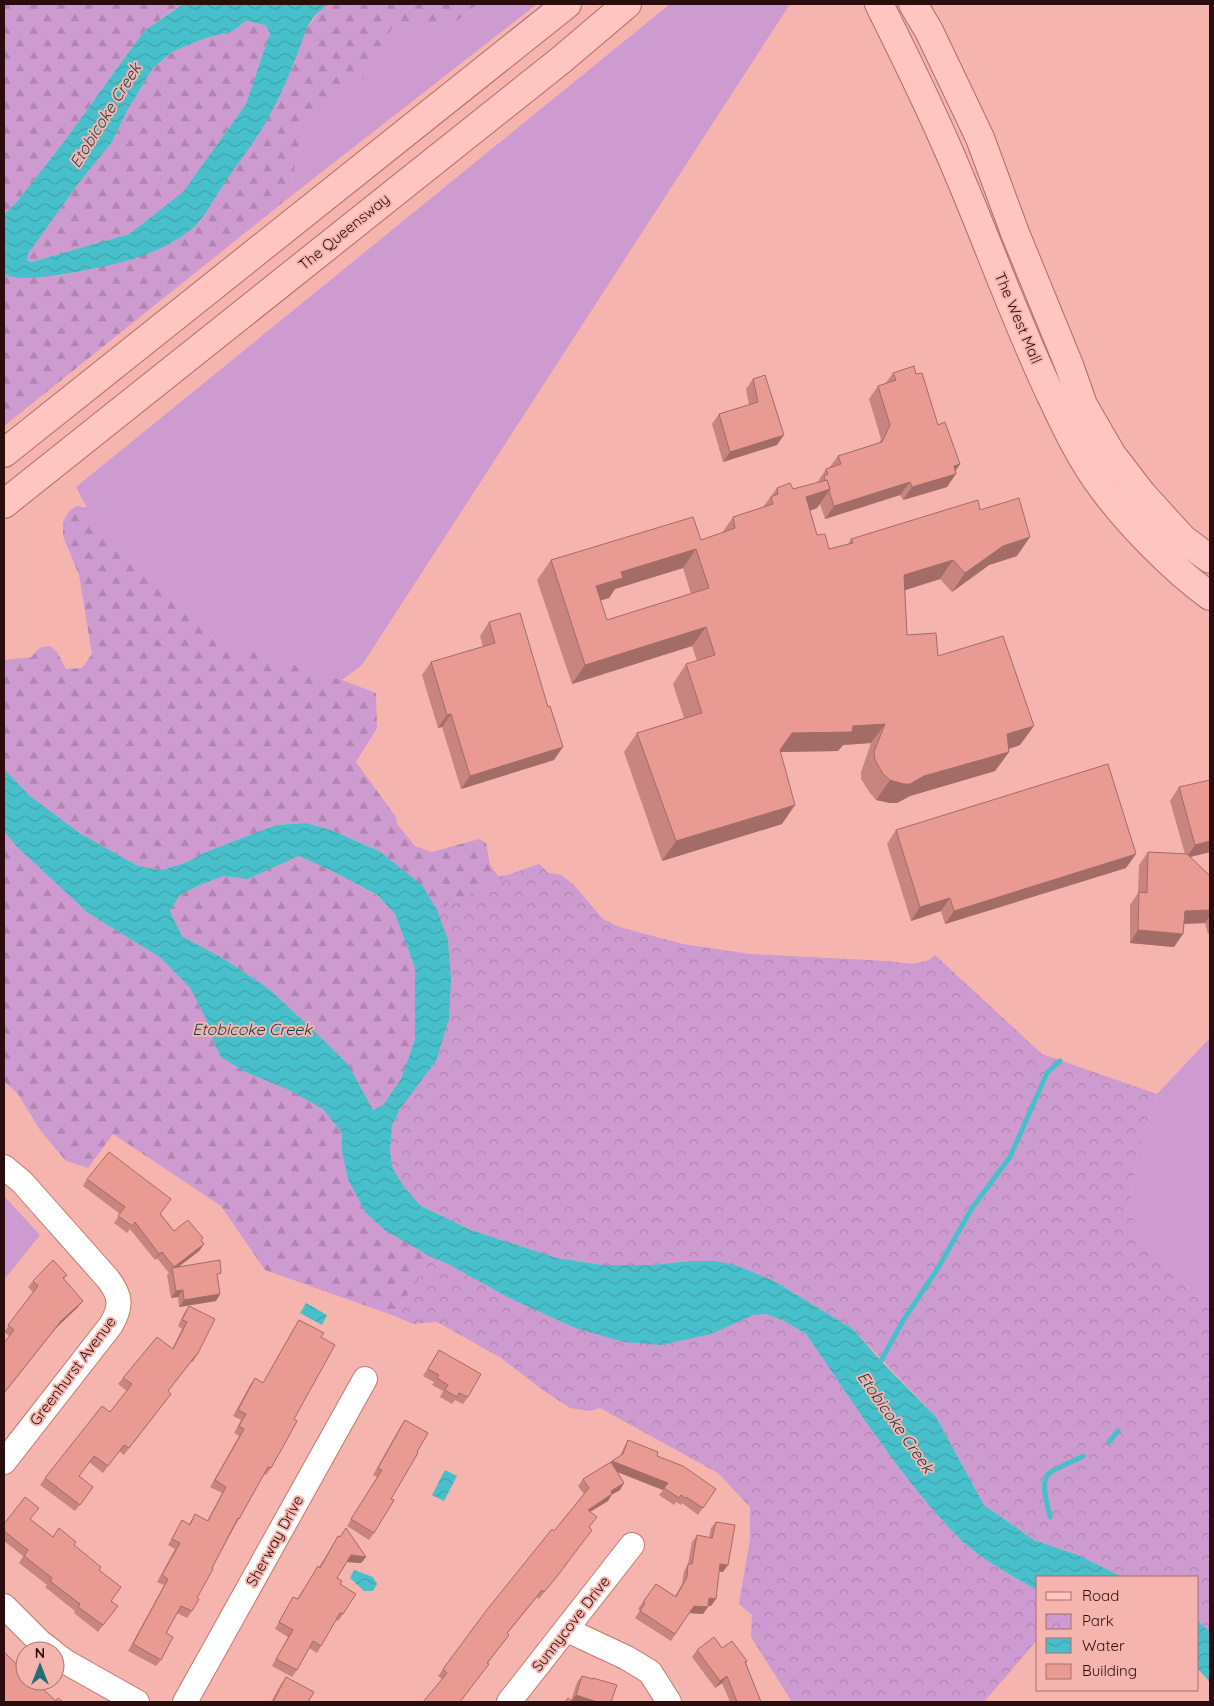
<svg xmlns="http://www.w3.org/2000/svg" width="1214" height="1706" viewBox="0 0 1214 1706" font-family="Quicksand,sans-serif">
  <style>
    .grass { fill: #ce9bd0 }
    .forest { fill: url(#forest-firs) }
    .park { fill: url(#park-crowns) }
    .water { fill: url(#water-waves); fill-rule: evenodd }
    .lines { fill: none; stroke-linecap: round; stroke-linejoin: round }
    .stream { stroke: #48c0cc; stroke-width: 5 }
    .minor-casing { stroke: #c37771; stroke-width: 26 }
    .major-casing { stroke: #b36b66; stroke-width: 30 }
    .minor { stroke: #fff; stroke-width: 24 }
    .major { stroke: #fec5c1; stroke-width: 28 }
    .wall { fill: #c8847e; fill-rule: evenodd }
    .shaded-wall { fill: #a36c67 }
    .building { fill: #e99a93; stroke: #a36c67; fill-rule: evenodd }
    .labels { text-anchor: middle; stroke-width: 4; stroke-linejoin: round; paint-order: stroke }
    .street-label { font-size: 15px; fill: #2a0d0c; stroke: #f6b4ae }
    .water-label { font-size: 16px; font-style: italic; fill: #10464b; stroke: #f6b4ae }
  </style>
  <defs>
    <pattern id="forest-firs" width="22" height="20" patternUnits="userSpaceOnUse" patternTransform="scale(1.25)"><rect width="22" height="20" fill="#ce9bd0"/><path d="M5 1l3.5 6h-7zM16 11l3.5 6h-7z" fill="#b184b1"/></pattern>
    <pattern id="park-crowns" width="20" height="18" patternUnits="userSpaceOnUse" patternTransform="scale(1.25)"><rect width="20" height="18" fill="#ce9bd0"/><path d="M2 6a3 3 0 1 1 6 0M12 15a3 3 0 1 1 6 0" fill="none" stroke="#b184b1"/></pattern>
    <pattern id="water-waves" width="16" height="10" patternUnits="userSpaceOnUse" patternTransform="scale(1.25)"><rect width="16" height="10" fill="#48c0cc"/><path d="M0 5q4-4 8 0t8 0" fill="none" stroke="#3fa4ae"/></pattern>
  </defs>
  <rect width="100%" height="100%" fill="#f6b4ae"/>
  <g class="grass">
    <path d="M477,4H537L286,200L306,125L364,78L395,22L453,24Z"/>
    <path d="M670,4H790L362,665L342,680L218,641L117,545L87,508L76,487Z"/>
    <path d="M1210,1038V1309L1144,1243L1129,1208L1138,1151L1157,1094Z"/>
    <path d="M4,1196L40,1235L4,1280Z"/>
  </g>
  <g class="forest">
    <path d="M4,4H182L144,31L66,139L15,204L4,214Z"/>
    <path d="M330,4H477L453,24L395,23L364,78L306,125L286,200L4,426V274L8,276L35,277L62,275L149,253L173,242L195,226L270,115L295,62L304,32L322,8Z"/>
    <path d="M246,21L265,25L270,33L246,104L183,192L129,234L31,262L26,259L28,254L78,184L112,142L127,111L153,68L172,52L203,39L233,31Z"/>
    <path d="M77,506L87,508L117,545L218,641L342,680L376,693L377,728L356,762L396,817L397,824L415,846L432,852L479,839L486,843L490,865L498,876L508,875L539,864L548,873L561,875L573,884L602,919L619,927L702,957L777,955L449,1019L379,851L331,830L306,823L276,825L206,852L185,863L161,870L138,866L81,834L30,796L4,769V660L32,657C37,648 41,647 50,646L57,652L66,669L82,668L92,654L79,575L63,536V522L69,511Z"/>
    <path d="M4,831L17,847L88,913L161,958L190,988L207,1021L212,1039L221,1057L245,1072L289,1090L323,1108L342,1133V1151L386,1231L431,1257L414,1287L392,1315L265,1270L221,1206L113,1134L88,1168L66,1161L40,1130L18,1094L4,1081Z"/>
    <path d="M299,856L332,871L376,895L395,914L415,968V1039L401,1079L383,1105L372,1110L348,1064L311,1028L268,988L226,960L182,936L170,911L180,895L198,886L223,876L248,879Z"/>
  </g>
  <g class="park">
    <path d="M539,864L548,873L561,875L573,884L603,919L619,927L683,944L750,954L887,961L913,964L929,960L935,955L1042,1054L1157,1094L1138,1151L1129,1208L1144,1243L1210,1309V1632L1198,1621V1577H1123L1078,1555L1034,1540L984,1505L936,1417L853,1329L774,1281L691,1261L651,1265H603L557,1258L471,1230L421,1206L405,1188L393,1169L390,1151L392,1126L400,1109L451,978L448,940L437,910L508,875Z"/>
    <path d="M431,1257L448,1264L511,1299L575,1328L711,1334L754,1315L766,1314L784,1321L806,1334C853,1402 898,1476 956,1535C979,1559 1010,1574 1038,1591V1639L984,1702H792L751,1637L752,1615L739,1604L750,1539V1507L718,1473L600,1408L589,1411L570,1408L544,1391L501,1358L437,1322L413,1324L392,1315L414,1287Z"/>
  </g>
  <g class="water">
    <path d="M183,4H330C305,17 304,40 294,63C287,80 279,98 270,115C256,141 236,165 220,190C212,202 204,218 194,227C164,253 123,263 86,270C67,274 21,283 4,274V214L15,204L66,139L144,31ZM246,21L265,25L270,33L246,104L183,192L129,234L31,262L27,260L28,254L78,184L112,142L127,111L153,68L172,52L203,39L233,31Z"/>
    <path d="M4,769L30,796L81,834L138,866L161,870L185,863L206,852L276,825L306,823L331,830L379,851L422,885L437,910L448,940L451,978L449,1019L436,1061L400,1109L392,1126L390,1151L393,1169L405,1188L421,1206L471,1230L557,1258L603,1265H651L691,1261H714L735,1265L774,1281L853,1329L881,1361L936,1417L984,1505L1034,1540L1078,1555L1123,1577H1038V1591C1010,1574 979,1559 956,1535C898,1475 853,1402 806,1334L784,1321L766,1314L754,1315L711,1334L661,1345L624,1342L575,1328L511,1299L448,1264L431,1257L386,1231L365,1212L348,1179L342,1151V1133L323,1109L289,1090L245,1072L221,1057L212,1039L207,1021L190,988L161,958L88,913L17,847L4,831ZM299,856L332,871L377,895L395,914L415,968V1039L401,1079L383,1105L373,1110L348,1064L311,1028L268,988L226,960L182,936L170,911L180,895L198,886L223,876L248,879Z"/>
    <path d="M306,1303L327,1315L322,1325L300,1313Z"/>
    <path d="M445,1470L457,1476L444,1501L432,1495Z"/>
    <path d="M354,1570L373,1577L377,1584L373,1591H364L350,1578Z"/>
    <path d="M1198,1621L1210,1632V1682L1198,1669Z"/>
  </g>
  <g class="lines">
    <g class="stream">
      <path d="M878,1366L904,1319L938,1268L972,1208L1010,1157L1047,1073L1060,1061"/>
      <path d="M1109,1442L1118,1431"/>
      <path d="M1050,1517C1048,1506 1040,1484 1048,1474C1052,1470 1076,1460 1083,1456"/>
    </g>
    <defs>
      <g id="minor">
        <path d="M4,1167L22,1182L108,1279C121,1296 122,1306 111,1325L4,1462"/>
        <path d="M4,1606L40,1642L52,1651"/>
        <path d="M567,1630L627,1658L650,1672L669,1702"/>
        <path d="M55,1654L66,1662L137,1702"/>
        <path d="M185,1702L365,1379"/>
        <path d="M509,1702L632,1545"/>
      </g>
      <g id="major">
        <path d="M879,4C907,60 935,117 959,175C989,246 1015,318 1047,387C1064,423 1080,459 1104,490C1131,526 1174,570 1210,596"/>
        <path d="M913,4L929,31L980,138L1015,233L1069,365L1083,405L1112,455L1142,494L1183,539L1210,559"/>
        <path d="M4,453L567,4"/>
        <path d="M4,504L561,60L627,4"/>
      </g>
    </defs>
    <use href="#minor" class="minor-casing"/>
    <use href="#major" class="major-casing"/>
    <use href="#minor" class="minor"/>
    <use href="#major" class="major"/>
  </g>
  <g class="wall">
    <path d="M893,373L916,374L938,425L955,471L947,487L903,500L900,495L825,519L820,504L817,508L810,511L817,535L829,549L848,544L851,539L980,510L1017,556L989,565L952,592L940,579L905,590L907,635L938,656L1020,745L1009,749V752L995,771L910,796L897,803H890L876,800L870,793L861,779V772L871,743L843,745L838,751L780,752L782,824L662,861L624,752L637,733L684,718L673,684L686,664L697,661L692,646L572,684L537,580L551,560L701,540L722,533L733,517L763,507L777,488L793,489L817,483L826,469L829,468L838,456L879,443L881,439L869,399L878,386L885,384ZM683,568L691,594L607,620L600,600L609,598L615,589Z"/>
    <path d="M753,379L777,445L723,462L712,424L719,414L749,405L746,389Z"/>
    <path d="M489,622L554,760L461,789L442,727L438,728L422,675L431,662L483,647L480,636Z"/>
    <path d="M1179,787L1210,852L1190,857L1209,875L1210,874V933L1208,934L1205,923L1184,924L1174,947L1130,943V905L1138,893L1139,865L1148,852L1185,854L1170,801Z"/>
    <path d="M896,830L1126,868L945,924L941,911L911,921L887,844Z"/>
    <path d="M87,1179L161,1214L174,1231L201,1241L204,1244L199,1251L177,1268L218,1278L220,1294L216,1301L179,1307L178,1297L171,1298L167,1275L169,1273L157,1258L155,1260L130,1229L127,1233L114,1223L120,1214L83,1186Z"/>
    <path d="M67,1275L64,1279L78,1307L56,1328L9,1336L4,1332L33,1292L28,1287L33,1281Z"/>
    <path d="M189,1306L197,1355L193,1362L192,1361L168,1391L171,1394L124,1455L119,1451L103,1473L89,1462L79,1476L93,1487L75,1511L40,1485L45,1478L110,1412L127,1391L118,1384L123,1378L172,1349L182,1329L178,1326L184,1313Z"/>
    <path d="M299,1320L321,1337L294,1419L271,1468L266,1475L264,1474L239,1519L235,1526L212,1568L197,1598L192,1611L187,1618L177,1613L166,1633L161,1660L156,1666L128,1651L164,1585L157,1582L175,1549L168,1545L178,1527L182,1520L189,1524L195,1514L207,1521L222,1493L210,1487L239,1436L234,1433L241,1420L233,1416L250,1385L255,1378L263,1383L295,1326Z"/>
    <path d="M439,1350L468,1397L463,1404L455,1400L452,1404L440,1397L443,1391L432,1385L434,1382L423,1376Z"/>
    <path d="M405,1420L374,1533L369,1540L347,1526L377,1477L373,1475L400,1427Z"/>
    <path d="M628,1440L716,1489L698,1515L682,1503L681,1505L676,1502L674,1505L659,1495L663,1490L618,1472L620,1490L612,1494L608,1501L590,1512L589,1527L550,1585L539,1599L537,1597L507,1634L509,1635L488,1663L442,1679L438,1676L486,1611L554,1531L584,1494L578,1486L583,1479L620,1456L624,1447Z"/>
    <path d="M30,1519L53,1537L74,1545L99,1570L111,1601L118,1606L98,1632L74,1613L75,1611L45,1587L47,1585L19,1563L23,1556L4,1541V1524Z"/>
    <path d="M716,1522L723,1572L719,1571L711,1606L708,1605V1607L703,1614L689,1613L671,1641L635,1618L640,1610L638,1609L656,1584L675,1596L682,1584L684,1571L688,1564L692,1542L697,1535L709,1538L711,1528Z"/>
    <path d="M346,1528L366,1557L361,1563L347,1562L337,1578L340,1584L343,1614L338,1621L336,1620L321,1646L317,1653L309,1648L297,1670L292,1677L272,1666L288,1637L275,1629L289,1604L293,1597L297,1599L314,1573L318,1566L319,1567L334,1543L338,1536L340,1537Z"/>
    <path d="M722,1648L747,1661L746,1663L761,1702H730L722,1683L715,1688L692,1657L697,1650Z"/>
    <path d="M582,1676L611,1702L571,1701L577,1682Z"/>
    <path d="M286,1677L308,1702H271L281,1684Z"/>
  </g>
  <g class="shaded-wall">
    <path d="M784,435L777,445L723,462L730,452Z"/>
    <path d="M960,464L953,475L956,474L947,487L903,500L912,487L954,466Z"/>
    <path d="M910,482L900,495L825,519L834,506Z"/>
    <path d="M830,489L817,508L792,517L806,497Z"/>
    <path d="M1030,537L1017,556L989,565L952,592L965,573L1003,546Z"/>
    <path d="M696,549L683,568L615,589L609,598L582,606L596,586L621,572Z"/>
    <path d="M953,560L940,579L890,595L904,575Z"/>
    <path d="M706,627L692,646L572,684L585,665Z"/>
    <path d="M451,714L442,727L438,728L447,715Z"/>
    <path d="M885,724L871,743L843,745L838,751L778,752L792,733L853,726Z"/>
    <path d="M1034,726L1020,745L993,754L1007,734Z"/>
    <path d="M563,747L554,760L461,789L470,776Z"/>
    <path d="M1009,752L995,771L910,796L897,803H890L876,800L890,780Z"/>
    <path d="M795,805L782,824L662,861L676,841Z"/>
    <path d="M1210,841V852L1186,858L1195,845Z"/>
    <path d="M1136,854L1126,868L945,924L954,911Z"/>
    <path d="M950,898L941,911L911,921L920,907Z"/>
    <path d="M1210,910V915L1205,923L1176,924L1185,911Z"/>
    <path d="M1138,930L1183,934L1174,947L1130,943Z"/>
    <path d="M204,1244L199,1251L173,1271L172,1269L174,1267Z"/>
    <path d="M162,1252L157,1258L155,1260L159,1254Z"/>
    <path d="M183,1290L178,1297L171,1298L176,1291Z"/>
    <path d="M220,1294L216,1301L179,1307L184,1300Z"/>
    <path d="M83,1301L78,1307L56,1328L4,1394L61,1321Z"/>
    <path d="M612,1461L668,1483L663,1490L607,1468Z"/>
    <path d="M624,1483L620,1490L606,1498L611,1491Z"/>
    <path d="M612,1494L608,1501L583,1516L588,1510Z"/>
    <path d="M351,1555L366,1557L361,1563L346,1562Z"/>
    <path d="M720,1564L728,1565L723,1572L715,1571Z"/>
    <path d="M709,1598L716,1599L711,1606L704,1605Z"/>
    <path d="M694,1606L708,1607L703,1614L689,1613Z"/>
    <path d="M727,1676L722,1683L715,1688L720,1681Z"/>
    <path d="M576,1695L597,1702H571Z"/>
  </g>
  <g class="building">
    <path d="M914,366L916,374L922,373L938,425L945,422L960,464L954,466L956,474L912,487L910,482L834,506L829,491L830,489L827,480L825,481L824,476L828,474L826,469L841,464L838,456L882,442L890,425L878,386L896,380L893,373Z"/>
    <path d="M765,375L784,435L730,452L719,414L758,402L753,379Z"/>
    <path d="M827,480L830,489L806,497L817,535L825,534L829,549L853,543L851,539L978,500L980,510L1019,498L1030,537L1003,546L965,573L953,560L904,575L907,635L936,633L938,656L1003,636L1034,726L1007,734L1009,752L924,776L910,784H904L890,780L883,774L875,760L874,752L885,724L853,726L852,732L792,733L780,750L795,805L676,841L637,733L702,713L686,664L715,655L706,627L585,665L551,560L693,517L701,540L735,528L733,517L773,504L771,497L778,494L777,488L790,483L793,489ZM696,549L709,588L607,620L596,586L623,578L621,572Z"/>
    <path d="M520,613L548,707L550,706L563,747L470,776L451,714L447,715L431,662L495,643L489,622Z"/>
    <path d="M1108,764L1136,854L954,911L950,898L920,907L896,830Z"/>
    <path d="M1210,780V841L1195,845L1179,787Z"/>
    <path d="M1148,852L1187,854L1209,875L1210,874V910L1185,911L1183,934L1138,930L1139,892L1147,893Z"/>
    <path d="M109,1152L171,1199L160,1214L174,1231L188,1220L203,1238L201,1240L204,1244L174,1267L162,1252L159,1254L135,1222L132,1226L118,1216L125,1207L87,1179Z"/>
    <path d="M53,1260L67,1275L63,1278L83,1301L61,1321L4,1393V1343L14,1330L8,1325L38,1286L33,1281Z"/>
    <path d="M220,1260L221,1273L217,1274L220,1294L184,1300L183,1290L176,1291L172,1268Z"/>
    <path d="M189,1306L215,1319L197,1355H196L168,1391L171,1394L129,1448L124,1445L108,1466L94,1456L79,1476L93,1487L80,1505L45,1478L102,1406L110,1412L132,1384L123,1378L157,1337L173,1349L187,1322L182,1320Z"/>
    <path d="M299,1320L324,1333L321,1337L335,1345L294,1419L297,1421L289,1436L271,1468L268,1467L239,1519L238,1518L212,1568L213,1569L197,1598L199,1599L192,1611L181,1606L166,1633L173,1637L161,1660L133,1644L168,1579L162,1575L180,1543L172,1539L182,1520L190,1525L195,1514L208,1521L226,1487L215,1480L244,1429L239,1426L246,1414L238,1410L255,1378L263,1383Z"/>
    <path d="M439,1350L481,1374L468,1397L459,1393L457,1397L445,1390L448,1385L437,1378L439,1375L428,1369Z"/>
    <path d="M405,1420L428,1433L417,1452L418,1453L391,1499L394,1500L374,1533L351,1519L382,1470L378,1468Z"/>
    <path d="M628,1440L658,1452L657,1456L683,1466L716,1489L703,1508L686,1497L685,1498L681,1495L679,1498L664,1488L668,1483L612,1461L623,1454Z"/>
    <path d="M611,1462L624,1483L611,1491L612,1494L588,1510L597,1517L589,1527L592,1530L555,1579L544,1592L542,1590L507,1633L509,1635L487,1663L489,1664L466,1694L460,1702H423L447,1673L443,1669L486,1611L552,1529L554,1531L589,1488L583,1479Z"/>
    <path d="M25,1497L39,1508L30,1519L53,1537L59,1528L76,1542L74,1545L101,1567L99,1570L121,1587L111,1601L118,1606L103,1625L78,1607L80,1604L50,1581L52,1578L24,1556L28,1550L4,1531V1524Z"/>
    <path d="M716,1522L735,1525L728,1565L720,1564L716,1599L709,1598L708,1607L694,1606L675,1634L640,1611L645,1603L643,1602L656,1584L676,1597L687,1577L688,1564H692L697,1535L712,1538Z"/>
    <path d="M346,1528L366,1557L351,1555L337,1578L342,1581L340,1584L356,1594L343,1614L340,1613L321,1646L313,1641L297,1670L276,1659L293,1630L279,1622L293,1597L298,1599L318,1566L320,1568L338,1536L340,1537Z"/>
    <path d="M714,1637L722,1648L732,1641L747,1661L745,1662L761,1702H737L727,1676L720,1681L697,1650Z"/>
    <path d="M4,1652L25,1672V1681H34L56,1701L58,1698L63,1702H4Z"/>
    <path d="M582,1676L593,1679V1678L617,1685L611,1702H597L576,1695Z"/>
    <path d="M286,1677L314,1692L308,1702H273Z"/>
    <path d="M568,1698L573,1702H565Z"/>
  </g>
  <g class="labels">
    <g class="street-label">
      <text transform="translate(344 232) rotate(-39)" y="5">The Queensway</text>
      <text transform="translate(1018 318) rotate(67)" y="5">The West Mall</text>
      <text transform="translate(73 1371) rotate(-53)" y="5">Greenhurst Avenue</text>
      <text transform="translate(275 1541) rotate(-61)" y="5">Sherway Drive</text>
      <text transform="translate(571 1624) rotate(-52)" y="5">Sunnycove Drive</text>
    </g>
    <g class="water-label">
      <text transform="translate(105 115) rotate(-58)" y="6">Etobicoke Creek</text>
      <text x="252" y="1035">Etobicoke Creek</text>
      <text transform="translate(896 1422) rotate(55)" y="6">Etobicoke Creek</text>
    </g>
  </g>
  <rect width="1214" height="1706" fill="none" stroke="#2a0d0c" stroke-width="10"/>
  <rect x="1036" y="1576" width="162" height="115" fill="#f6b4ae" stroke="#a4716d"/>
  <rect x="1046" y="1592" width="25" height="8" fill="#fec5c1" stroke="#a4716d"/>
  <text x="1082" y="1601" font-size="15" fill="#2a0d0c">Road</text>
  <rect x="1046" y="1614" width="25" height="15" fill="url(#park-crowns)" stroke="#a4716d"/>
  <text x="1082" y="1626" font-size="15" fill="#2a0d0c">Park</text>
  <rect x="1046" y="1638" width="25" height="15" fill="url(#water-waves)" stroke="#a4716d"/>
  <text x="1082" y="1651" font-size="15" fill="#2a0d0c">Water</text>
  <rect x="1046" y="1664" width="25" height="15" fill="#e99a93" stroke="#a4716d"/>
  <text x="1082" y="1676" font-size="15" fill="#2a0d0c">Building</text>
  <g transform="translate(40 1666)"><circle r="24" fill="#f6b4ae" stroke="#a4716d"/>
  <path d="M0-4L9 19L0 12L-9 19Z" fill="#236d75"/>
  <text y="-8" font-size="14" font-weight="bold" text-anchor="middle" fill="#2a0d0c">N</text>
  </g>
</svg>
